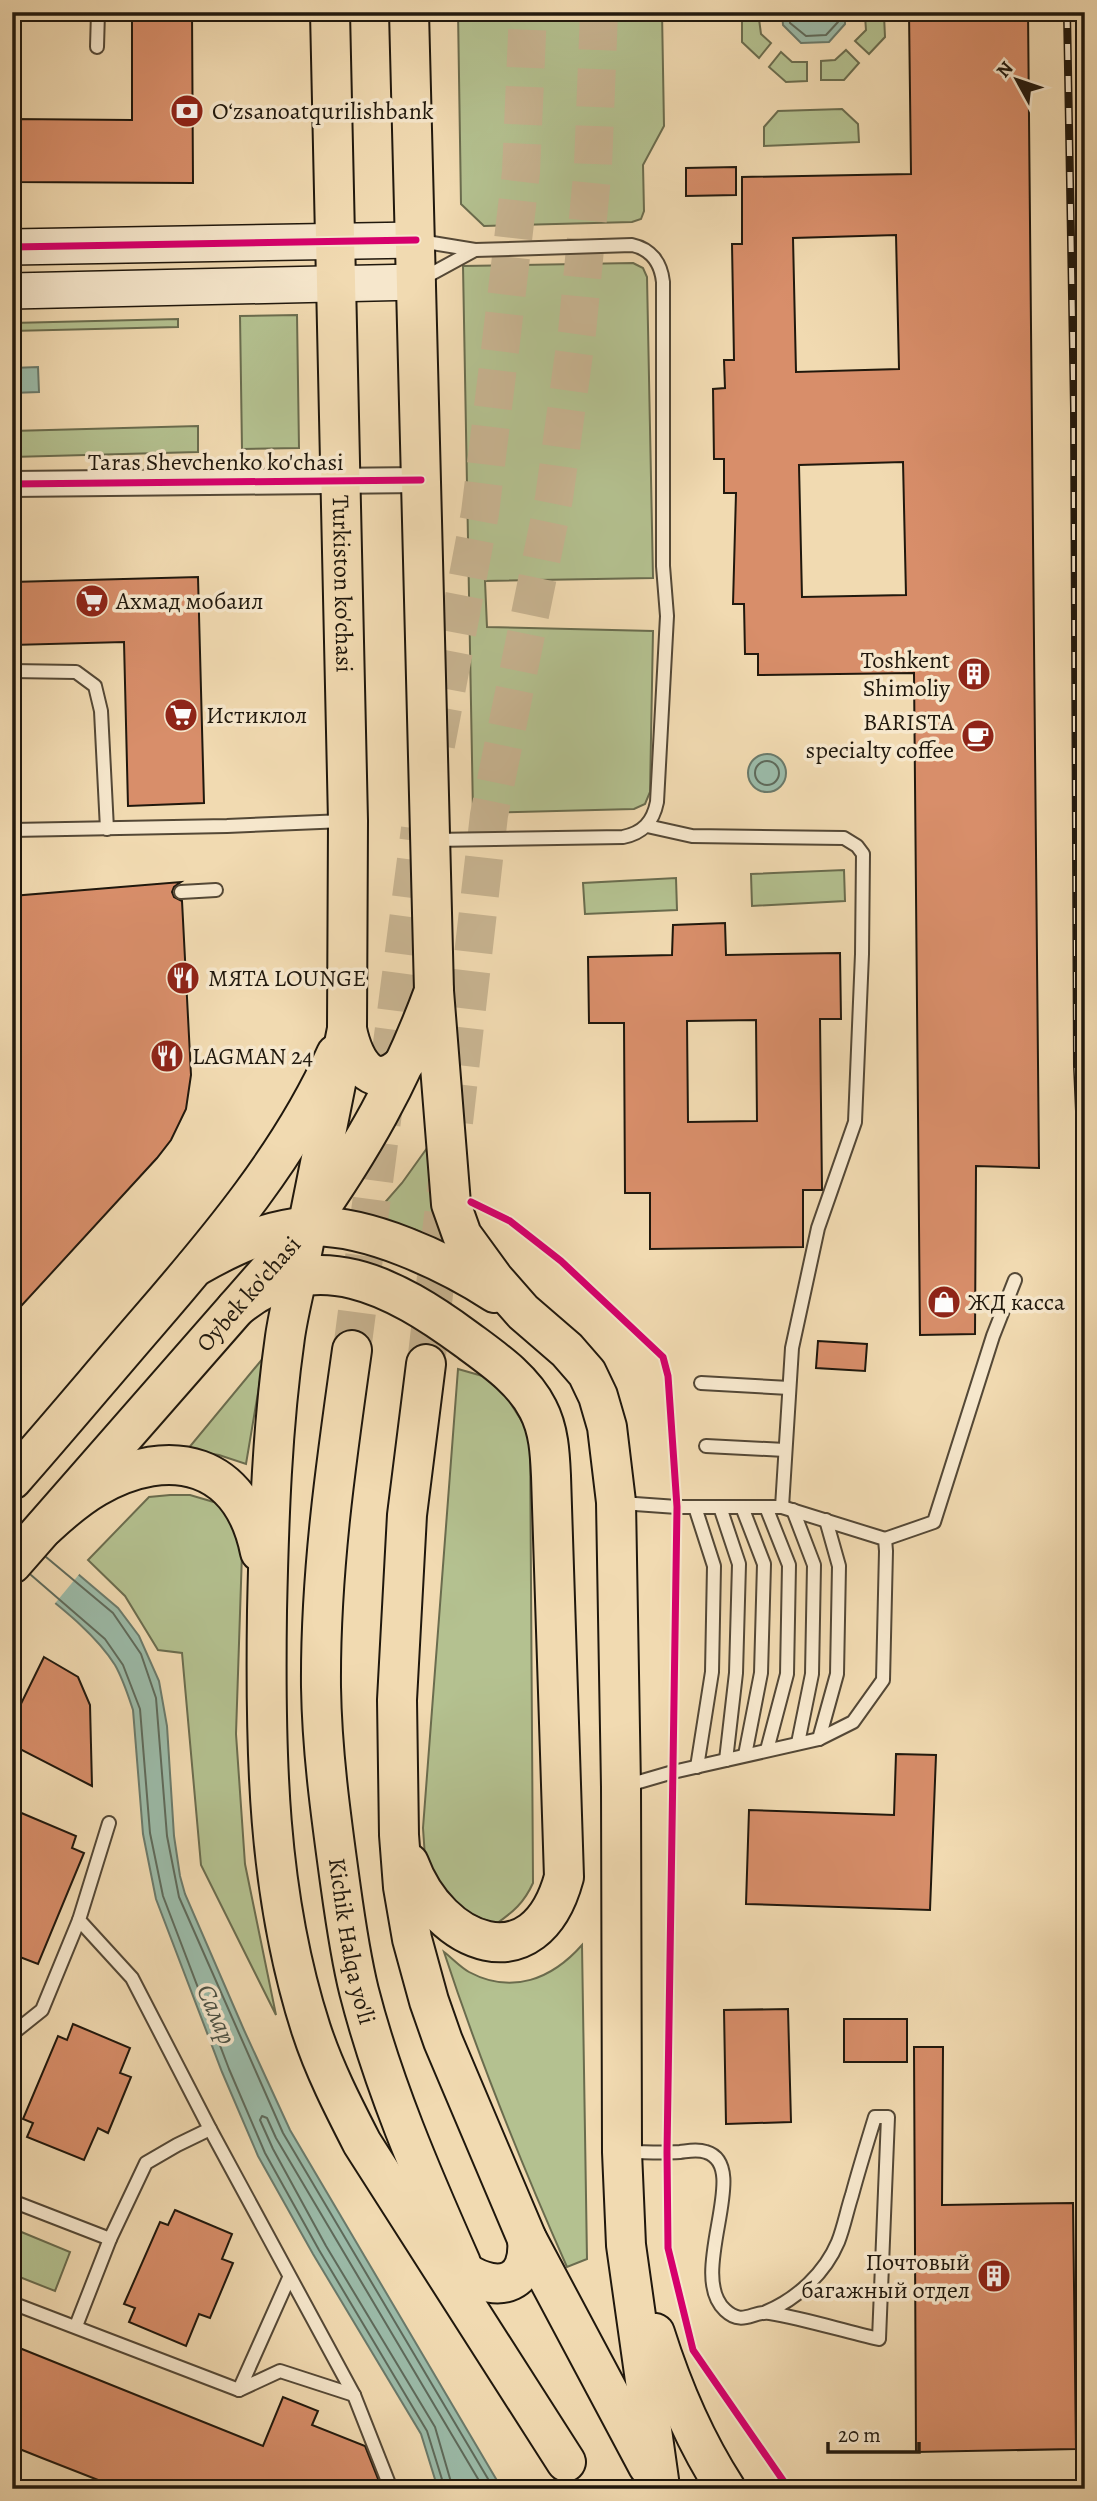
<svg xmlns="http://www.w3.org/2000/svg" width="1097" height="2501" viewBox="0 0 1097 2501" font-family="Alegreya,serif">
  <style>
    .green { fill: #b4c190; stroke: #6a6c4e; stroke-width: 2 }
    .water { fill: #9bbba9; stroke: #6a7a6b; stroke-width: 2 }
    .pier { fill: #f1dab1 }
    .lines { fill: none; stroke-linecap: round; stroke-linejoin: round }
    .shore { stroke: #5e6a5b; stroke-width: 2 }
    .building { fill: #d88e6a; stroke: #20180d; stroke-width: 2; fill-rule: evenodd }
    .highway-tunnel { stroke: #c7b390; stroke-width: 38; stroke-dasharray: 38 19; stroke-linecap: butt }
    .lane-casing { stroke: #544836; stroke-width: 16 }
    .street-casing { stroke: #544836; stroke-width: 28 }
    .secondary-casing { stroke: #20180d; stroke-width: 38 }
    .primary-casing { stroke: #20180d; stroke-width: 42 }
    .highway-casing { stroke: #20180d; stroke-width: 42 }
    .lane { stroke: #f6e7cc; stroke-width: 12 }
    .street { stroke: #f6e7cc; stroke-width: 24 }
    .secondary { stroke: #f6e7cc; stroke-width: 35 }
    .primary { stroke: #f1dab1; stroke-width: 38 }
    .highway { stroke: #f1dab1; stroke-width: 38 }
    .rail-casing { stroke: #20180d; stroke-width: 8 }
    .rail { stroke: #f6e7cc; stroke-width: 5; stroke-dasharray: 16; stroke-linecap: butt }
    .cycleway-casing { stroke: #f6e7cc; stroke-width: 11 }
    .cycleway { stroke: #d6006c; stroke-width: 7 }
    .labels { text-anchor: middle; stroke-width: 7; stroke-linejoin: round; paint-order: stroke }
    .poi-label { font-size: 24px; fill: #20180d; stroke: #f6e7cc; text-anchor: start }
    .street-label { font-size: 24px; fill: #20180d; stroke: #f6e7cc }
    .water-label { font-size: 26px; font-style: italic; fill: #4b5144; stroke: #f6e7cc }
  </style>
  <rect width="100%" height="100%" fill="#f1dab1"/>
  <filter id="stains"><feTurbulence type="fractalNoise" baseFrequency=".00286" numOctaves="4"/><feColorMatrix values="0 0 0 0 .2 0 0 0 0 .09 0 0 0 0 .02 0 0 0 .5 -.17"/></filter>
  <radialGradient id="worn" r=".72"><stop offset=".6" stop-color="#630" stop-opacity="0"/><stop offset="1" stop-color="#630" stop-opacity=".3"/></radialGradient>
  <g class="green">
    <path d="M458,12H662L664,126L643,165L644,211L641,219L632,222L484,226L461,204Z"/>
    <path d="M884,15L885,37L869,54L855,41L866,30L865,16Z"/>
    <path d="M759,19L761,34L771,43L759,58L742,42V20Z"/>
    <path d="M846,50L859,63L844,80H821V61L835,60Z"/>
    <path d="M781,52L792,62H807V81L786,82L769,67Z"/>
    <path d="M842,109L858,124L859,142L764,146V127L778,111Z"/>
    <path d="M633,263L643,268L647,277L653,578L485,581L487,627L653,631L650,792L645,804L634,809L473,813L463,266Z"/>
    <path d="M297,315L299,448L242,449L240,316Z"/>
    <path d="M178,319V327L12,331V323Z"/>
    <path d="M198,426V452L12,457V431Z"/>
    <path d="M844,870L845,901L752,906L751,874Z"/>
    <path d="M676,878L677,910L585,914L583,883Z"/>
    <path d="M435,1137L456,1247L414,1229L367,1223L402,1183Z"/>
    <path d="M264,1357L246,1464L219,1455L187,1450Z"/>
    <path d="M458,1369L486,1377L502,1390L530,1434L533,1883C524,1903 513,1912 496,1924L452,1907L426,1872L423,1828Z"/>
    <path d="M170,1495H190L217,1503L233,1518L242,1553L236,1734L245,1864L276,2015L201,1865L182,1653L158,1650L125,1596L88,1560L149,1497Z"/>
    <path d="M582,1945L587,2259L567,2267C521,2163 479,2059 444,1952C452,1958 460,1967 469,1972C512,1995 552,1979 582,1945Z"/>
    <path d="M19,2231L70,2252L55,2291L12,2274V2249Z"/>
  </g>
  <g class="water">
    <path d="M782,12H845V24L829,42L801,43L783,25Z"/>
    <path d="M38,367L39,392L12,393V368Z"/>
    <circle cx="767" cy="773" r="19"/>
    <path d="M12,1518L118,1608L139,1636L159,1681L167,1726L174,1836L180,1876L185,1894L244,2030L290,2130L502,2489H438L421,2434L313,2254L258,2156L222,2072L156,1899L143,1834L133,1710C128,1695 123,1679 115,1665C91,1627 46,1597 12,1568Z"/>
  </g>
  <path class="pier" d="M12,1515L81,1572L52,1607L12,1573Z"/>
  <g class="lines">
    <g class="shore">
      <path d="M789,12L790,23L806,36L826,35L838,22V12"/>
      <circle cx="767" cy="773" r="12"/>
      <path d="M46,1557L113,1613L141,1654L156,1698L167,1836L179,1897L283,2133L494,2489"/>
      <path d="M31,1575L105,1639L123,1665L140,1709L150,1833L163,1896L229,2069L265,2153L319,2250L427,2431L445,2489"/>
      <path d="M453,2489L435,2427L326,2246L273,2149L260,2120L262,2116L267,2118L276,2138L484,2489"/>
    </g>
  </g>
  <g class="building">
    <path d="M132,12H192L193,183L12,182V119L132,120Z"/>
    <path d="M909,12H1028L1039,1168L976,1166L975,1334L920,1335L914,673L758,675V654H745L744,604H733L736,493H724V459H714L713,389L725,388L724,360H734L732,244H742V177L911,174ZM896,235L899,369L796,372L793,238ZM903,462L906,595L802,597L799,465Z"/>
    <path d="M736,167V195L686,196V168Z"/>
    <path d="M198,577L204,803L128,806L124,642L12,645V582Z"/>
    <path d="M181,882L174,887L172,892L174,897L182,901L191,1075L186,1109L171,1140L157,1158L12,1316V1057L16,1054L12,1000V896Z"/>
    <path d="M725,923L726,955L840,953L841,1019H820L822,1190H803V1247L650,1249V1193H625L624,1023H589L588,957L672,955L673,925ZM756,1020L757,1121L688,1122L687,1021Z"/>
    <path d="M818,1341L867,1344L865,1371L816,1368Z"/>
    <path d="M44,1657L78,1677L90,1705L92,1786L12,1745V1722Z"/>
    <path d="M896,1754L936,1755L930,1910L746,1904L749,1810L894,1815Z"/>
    <path d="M12,1809L76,1836L72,1848L84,1853L38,1964L12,1954Z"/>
    <path d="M788,2009L791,2122L726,2124L724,2010Z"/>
    <rect x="844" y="2019" width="63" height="43"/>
    <path d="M73,2024L130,2048L120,2073L131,2077L108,2133L98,2128L84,2160L27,2137L33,2123L23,2119L58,2036L67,2040Z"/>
    <path d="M914,2047H943L942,2205L1073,2203L1076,2449L916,2452Z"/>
    <path d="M175,2210L232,2234L222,2259L233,2263L210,2318L199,2314L186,2346L129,2322L135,2308L124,2304L160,2222L168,2225Z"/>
    <path d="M12,2345L263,2446L283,2397L318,2411L312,2425L365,2446L382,2489H121L42,2458L12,2446Z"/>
  </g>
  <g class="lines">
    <g class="highway-tunnel">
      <path d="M436,745L480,513L501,342L521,172L528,12"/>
      <path d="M454,1122L489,815L554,498L577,332L593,166L599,12"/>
      <path d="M352,1350L420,829"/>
      <path d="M426,1364L447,1181"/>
    </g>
    <defs>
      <g id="lane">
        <path d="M97,47L98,12"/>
        <path d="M420,241L475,250L632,245C651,249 661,263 663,282V566L667,616L657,802C653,822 643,833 623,837L434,840"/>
        <path d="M420,280L475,250"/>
        <path d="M12,671L76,672L95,686L101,711L107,829"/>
        <path d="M647,826L692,836L844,838L857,846L863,854L862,954L855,1122L818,1228L792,1348L782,1507"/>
        <path d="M12,830L227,826L344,821"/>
        <path d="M181,892L216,890"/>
        <path d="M701,1383L789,1388"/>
        <path d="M706,1446L785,1450"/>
        <path d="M621,1503L677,1507H782L885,1539L886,1551L883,1680L853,1722L819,1739L673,1772L625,1786"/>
        <path d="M695,1507L714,1566L712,1672L697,1767"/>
        <path d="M720,1507L739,1564L736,1673L726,1760"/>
        <path d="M742,1507L764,1564L761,1673L745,1755"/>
        <path d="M766,1507L789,1565L787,1674L767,1750"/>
        <path d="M793,1510L814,1565L812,1674L798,1743"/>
        <path d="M885,1539L934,1522L993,1336L1015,1280"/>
        <path d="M819,1739L837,1674L839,1566L826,1520"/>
        <path d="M109,1823L79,1920L132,1978L210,2129L354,2395L391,2489"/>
        <path d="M12,2034L42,2010L79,1920"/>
        <path d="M626,2152C644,2152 662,2153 680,2152C689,2151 697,2149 706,2152C753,2166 686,2274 725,2310C743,2327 753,2310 770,2313C806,2319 843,2331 879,2339L888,2117H875C867,2143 859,2169 852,2195C847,2210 844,2227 838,2242C825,2273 797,2299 766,2312"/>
        <path d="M12,2201L110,2239L146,2163L177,2145L210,2129"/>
        <path d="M289,2278L239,2390L280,2371L354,2395"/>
        <path d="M12,2303L239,2390"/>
        <path d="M76,2326L110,2239"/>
      </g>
      <path id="street" d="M12,484L421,480"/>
      <g id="secondary">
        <path d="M12,247L416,240"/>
        <path d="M12,291L417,282"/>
      </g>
      <g id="primary">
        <path id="s1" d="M330,12L348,821L347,1029C354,1065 376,1097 408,1059"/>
        <path d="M12,1480C58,1428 102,1375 147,1323C218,1241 292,1153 336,1054"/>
        <path id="s2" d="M12,1564L307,1227C362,1149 401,1081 434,991L409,12"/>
      </g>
      <g id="highway">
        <path d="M434,991L451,1204L462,1235L494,1279L523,1312L567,1350L587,1373L598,1396L607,1427L616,1502L621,1787L622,2152L626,2245L660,2487"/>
        <path d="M347,1029C332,1104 317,1179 302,1253C297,1281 289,1309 285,1337C272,1428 269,1519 267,1611C265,1751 267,1893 311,2029C324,2069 343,2106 362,2143L566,2462"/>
        <path d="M195,1267C230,1247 265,1230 305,1227C364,1222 447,1262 495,1293"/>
        <path d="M236,1308C315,1242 395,1287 466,1339C493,1359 523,1379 538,1409C549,1430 550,1454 551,1476L564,1877C535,1984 439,1945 409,1863"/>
        <path id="s3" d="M352,1350C336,1462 320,1574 321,1687C322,1752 331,1817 340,1882C345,1918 350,1955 359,1991C383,2085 422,2175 461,2263"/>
        <path d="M426,1364L407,1515L397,1700L399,1835L403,1887L412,1939L429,2001L443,2041L527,2239L648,2466"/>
        <path d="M45,1527C61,1512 77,1498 96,1487C171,1444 242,1463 260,1552"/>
        <path d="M465,2272C500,2295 531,2283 527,2239"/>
        <path d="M655,2333C672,2387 695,2441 726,2489"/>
      </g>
    </defs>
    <use href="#lane" class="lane-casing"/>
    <use href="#street" class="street-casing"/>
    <use href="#secondary" class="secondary-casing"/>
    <use href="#primary" class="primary-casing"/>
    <use href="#highway" class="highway-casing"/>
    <use href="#lane" class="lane"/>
    <use href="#street" class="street"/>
    <use href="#secondary" class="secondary"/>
    <use href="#primary" class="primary"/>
    <use href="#highway" class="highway"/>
    <defs>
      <path id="rail" d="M1067,12L1074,408L1077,1066L1085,1246"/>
    </defs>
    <use href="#rail" class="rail-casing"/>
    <use href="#rail" class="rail"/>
    <defs>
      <g id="cycleway">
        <path d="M12,247L416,240"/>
        <path d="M12,484L421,480"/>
        <path d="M471,1202L510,1221L561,1261L663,1357L668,1376L677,1507L667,2152L668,2248L693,2350L789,2489"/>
      </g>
    </defs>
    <use href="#cycleway" class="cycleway-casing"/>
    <use href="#cycleway" class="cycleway"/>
  </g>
  <defs>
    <symbol id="bank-disc" viewBox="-11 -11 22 22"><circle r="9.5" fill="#8f2418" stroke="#f6e7cc"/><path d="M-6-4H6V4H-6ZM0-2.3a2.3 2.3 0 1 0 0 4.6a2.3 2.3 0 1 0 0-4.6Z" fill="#fff"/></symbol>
    <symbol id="supermarket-disc" viewBox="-11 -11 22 22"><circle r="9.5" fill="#8f2418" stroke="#f6e7cc"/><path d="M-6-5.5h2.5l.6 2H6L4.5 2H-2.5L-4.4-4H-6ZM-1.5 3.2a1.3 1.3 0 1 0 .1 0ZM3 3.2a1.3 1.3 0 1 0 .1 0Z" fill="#fff"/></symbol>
    <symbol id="building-disc" viewBox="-11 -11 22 22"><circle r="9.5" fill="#8f2418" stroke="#f6e7cc"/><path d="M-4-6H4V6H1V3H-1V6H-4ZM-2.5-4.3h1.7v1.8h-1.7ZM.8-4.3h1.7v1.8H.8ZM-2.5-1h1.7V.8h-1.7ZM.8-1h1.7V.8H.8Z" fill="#fff"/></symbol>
    <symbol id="cafe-disc" viewBox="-11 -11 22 22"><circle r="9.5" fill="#8f2418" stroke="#f6e7cc"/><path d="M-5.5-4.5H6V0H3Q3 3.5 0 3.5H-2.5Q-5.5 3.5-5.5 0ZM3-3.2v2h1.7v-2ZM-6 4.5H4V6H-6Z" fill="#fff"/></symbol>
    <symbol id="restaurant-disc" viewBox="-11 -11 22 22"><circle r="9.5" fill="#8f2418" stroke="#f6e7cc"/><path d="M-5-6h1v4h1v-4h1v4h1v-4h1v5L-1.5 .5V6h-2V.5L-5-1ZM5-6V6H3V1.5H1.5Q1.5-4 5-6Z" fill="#fff"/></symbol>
    <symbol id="shop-disc" viewBox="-11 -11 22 22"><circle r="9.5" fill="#8f2418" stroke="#f6e7cc"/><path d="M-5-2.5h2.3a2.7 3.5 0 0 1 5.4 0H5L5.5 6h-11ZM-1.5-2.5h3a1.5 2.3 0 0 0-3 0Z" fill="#fff"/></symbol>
  </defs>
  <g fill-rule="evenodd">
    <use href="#bank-disc" x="168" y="92" width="38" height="38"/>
    <use href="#supermarket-disc" x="73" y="582" width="38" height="38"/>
    <use href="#building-disc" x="955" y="655" width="38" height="38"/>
    <use href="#supermarket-disc" x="162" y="696" width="38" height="38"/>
    <use href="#cafe-disc" x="959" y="717" width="38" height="38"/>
    <use href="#restaurant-disc" x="164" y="959" width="38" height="38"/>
    <use href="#restaurant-disc" x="148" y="1037" width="38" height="38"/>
    <use href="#shop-disc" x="925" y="1283" width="38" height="38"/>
    <use href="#building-disc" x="975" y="2257" width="38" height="38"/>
  </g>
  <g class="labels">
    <g class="poi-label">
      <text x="212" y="119">Oʻzsanoatqurilishbank</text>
      <text x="116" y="609">Ахмад мобаил</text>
      <text x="950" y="668" text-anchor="end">Toshkent<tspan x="950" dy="28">Shimoliy</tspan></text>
      <text x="206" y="723">Истиклол</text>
      <text x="954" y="730" text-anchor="end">BARISTA<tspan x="954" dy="28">specialty coffee</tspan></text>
      <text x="208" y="986">МЯТА LOUNGE</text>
      <text x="192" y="1064">LAGMAN 24</text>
      <text x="968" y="1310">ЖД касса</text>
      <text x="970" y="2270" text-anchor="end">Почтовый<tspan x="970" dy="28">багажный отдел</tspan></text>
    </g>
    <g class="street-label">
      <text x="216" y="470">Taras Shevchenko ko'chasi</text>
      <text dy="8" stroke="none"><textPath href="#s1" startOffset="572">Turkiston ko'chasi</textPath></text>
      <text dy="8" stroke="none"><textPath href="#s2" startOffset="359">Oybek ko'chasi</textPath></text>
      <text dy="8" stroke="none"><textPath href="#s3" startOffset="595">Kichik Halqa yo'li</textPath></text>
    </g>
    <g class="water-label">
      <text transform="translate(217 2014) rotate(67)" y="9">Салар</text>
    </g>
  </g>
  <rect width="1097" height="2501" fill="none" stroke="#f1dab1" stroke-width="42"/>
  <rect x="14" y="14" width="1069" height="2473" fill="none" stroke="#20180d" stroke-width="3.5"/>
  <rect x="21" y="21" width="1055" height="2459" fill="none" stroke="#20180d" stroke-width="2"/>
  <g transform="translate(1017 80) rotate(310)" stroke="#f6e7cc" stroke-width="5" paint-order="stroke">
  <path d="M0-5L12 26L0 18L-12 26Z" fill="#20180d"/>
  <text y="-10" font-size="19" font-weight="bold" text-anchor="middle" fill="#20180d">N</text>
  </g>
  <path d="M828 2442v10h91v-10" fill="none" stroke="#20180d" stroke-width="3.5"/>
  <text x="838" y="2442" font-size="21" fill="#20180d" stroke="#f6e7cc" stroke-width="5" paint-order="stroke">20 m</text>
  <rect width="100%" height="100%" filter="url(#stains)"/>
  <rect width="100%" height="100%" fill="url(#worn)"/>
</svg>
